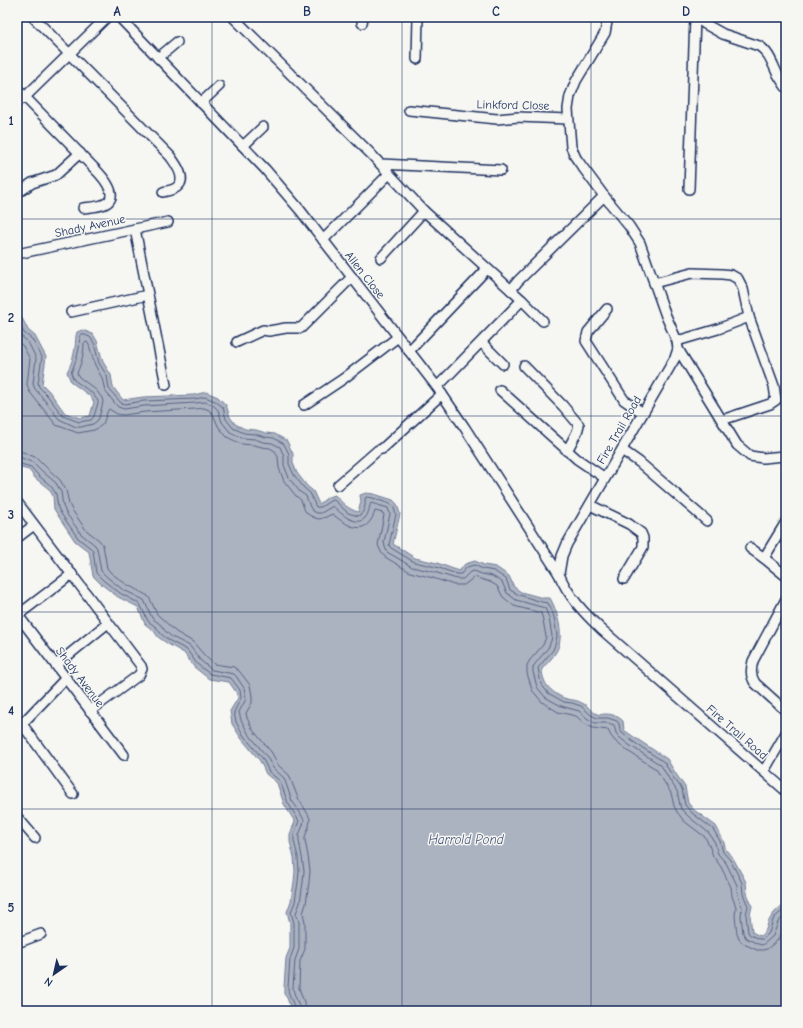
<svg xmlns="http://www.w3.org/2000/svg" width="803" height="1028" viewBox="0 0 803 1028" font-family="'Comic Neue',sans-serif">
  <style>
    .water { fill: #abb2c0; stroke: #717e99 }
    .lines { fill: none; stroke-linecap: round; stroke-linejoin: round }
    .shore { stroke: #556385; stroke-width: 1 }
    .minor-casing { stroke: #1b2f5e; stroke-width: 12 }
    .minor { stroke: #f6f6f2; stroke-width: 9 }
    .grid { fill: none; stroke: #1b2f5e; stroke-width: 1; stroke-opacity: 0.55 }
    .labels { text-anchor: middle; stroke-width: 3; stroke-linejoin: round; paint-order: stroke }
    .street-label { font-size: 12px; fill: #1b2f5e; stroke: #f6f6f2 }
    .water-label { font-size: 13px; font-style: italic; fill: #46567b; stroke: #f6f6f2 }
    .neatline { fill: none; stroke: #1b2f5e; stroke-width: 1.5 }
    .grid-label { font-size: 13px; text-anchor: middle; font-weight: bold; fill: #1b2f5e }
  </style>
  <rect width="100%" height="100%" fill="#f6f6f2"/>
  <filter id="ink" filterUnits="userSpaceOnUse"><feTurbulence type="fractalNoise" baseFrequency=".025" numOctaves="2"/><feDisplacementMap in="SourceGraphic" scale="8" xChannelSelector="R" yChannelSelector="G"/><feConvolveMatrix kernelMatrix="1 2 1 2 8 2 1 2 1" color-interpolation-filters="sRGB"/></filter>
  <g filter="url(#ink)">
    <path class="water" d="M17,316L22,318L28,330L35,336L46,357L42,384L49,391L65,413L80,418L90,416L94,402L90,396L71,382L67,372C71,365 74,356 75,347C76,342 75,337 77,332L82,330L93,334L97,341L103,362L111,375L113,387L123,400L143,397L194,395L206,392L218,397L226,405L230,417L235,424L245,429L256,430L266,433L275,434L287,441L293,454V463L297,473L307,486L313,491L319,504L328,497L335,495C342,503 348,509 358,512L361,502L360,495L366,493L374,494L393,500L397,504L400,514L393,544L415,558L437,563L459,571L465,564L475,561L484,565L496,567L509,576L514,587L521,592L543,598H550C558,612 565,638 556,652C552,659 546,664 542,669C542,673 543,678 545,682C548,689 559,697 567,699C572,700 577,700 582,703C588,705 591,712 597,714C600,715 603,714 606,714C613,714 619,717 623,721L624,730L634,737L667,759L676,774L685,787L688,803L694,810L716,826L723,840L726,850L733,858L746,882L747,893L752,906L750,915L752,932L760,936C769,929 765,927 770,919C773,913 779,908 783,904H786V1011H292L287,998L284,994V987L286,958L290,948V923L287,912L291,901L294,882L295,871L294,857L290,842V834L295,822L284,804L277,783L266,774L260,761L241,738L232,724L230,711L238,698L236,692L229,682L209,679L194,667L184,653L168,644L158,637L154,631L145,624L138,607L118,597L101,584L93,576L89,552L75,541L59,517L54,509L53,496L49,489L35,478L29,470L17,467Z"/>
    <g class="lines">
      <g class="shore">
        <path d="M17,321L19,322L24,333L32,339L42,357L38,383L39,387L46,394L63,416L79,422L91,420L94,416L98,403V401L92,393L74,380L71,373C74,365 78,356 79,348C80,343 79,339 80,335L82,334L90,337L94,343L99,363L107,376L109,389L121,403L124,404L144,401L195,399L205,397L215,401L223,407L226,419L233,428L244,433L255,434L265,437L274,438L284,444L289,454V464L294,475L304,488L310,493L315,505L316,507H321L330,501L334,500L348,513L358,516C364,514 366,505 365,499L366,497L373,498L390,504L393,506L396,514L389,545L391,548L414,562L436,567L457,574H461L467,567L474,565L483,569L494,571L506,579L510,590L519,595L542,602L548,603L551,609L554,617L557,636L556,642L553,650L538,668L541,684L548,693L564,702L572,703L581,706L591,715L597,718H608L617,721L619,724L620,730L622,733L632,741L664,762L673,777L682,789L685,805L692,813L713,829L720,841L723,852L730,860L736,871L742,883L743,894L748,906L746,915L748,932L750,935L759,939H763L769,933L773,920L775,917L786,908"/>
        <path d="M17,329L21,336L28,342L36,358L33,384L35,389L42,397L59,419L76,427H81L93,424L97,421L99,418L103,402L102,398L96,390L79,377L77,373C81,364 84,354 84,343L87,342L89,345L95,365L102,378L105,391L118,407L124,409L144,406L195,403L205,402L213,405L218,410L222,422L230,432L242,438L255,439L263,442L272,443L280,447L284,456V465L289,478L300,492L306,496L310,507L313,511L317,513H321L333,506C339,512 356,528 365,518C369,514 369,507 371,503L388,508L390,514L384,542L385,547L387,552L399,559L412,567L434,572L457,579H463L470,572L474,571L482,574L492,576L502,582L507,593L516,600L545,608L549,618L552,636L551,641L548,648L535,664L533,667V672L537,687L545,697L561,706L579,711L588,719L595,723H608L614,725L616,733L619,737L629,745L661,765L669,779L677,791L680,805L681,809L689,817L709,833L715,843L718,854L726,863L737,885L738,895L742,907L741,916L743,933L746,938L758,944L762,945L765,943L773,936L778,922L786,914"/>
        <path d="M17,341L23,346L30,359L27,384L29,391L56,425L78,433L94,430L98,428L103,424L108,410L109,409L117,414L123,415L145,412L195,409L204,408L209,410L213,414L218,426L227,437L241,444L254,445L262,447L270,448L275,451L278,457L279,468L284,481L296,496L301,500L305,511L309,515L315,518L319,519L326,517L332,514C342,521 360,537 371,520C373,517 374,514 375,511L383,513L384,515L378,545L381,552L385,557L410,572L433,578L454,585H464L468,582L474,577L490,582L497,586L503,597L514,606L541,613L543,620L546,637L543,645L530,660L527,665V673L532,690L542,702L558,712L576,716L585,724L593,728L608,730L611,736L615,741L626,750L656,769L671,793L674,806L677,812L684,821L705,837L709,845L713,856L721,867L731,887L732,896L736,907L735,916L737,934L739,939L742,943L746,945L757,950H763L767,949L778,940L783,925L786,922"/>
        <path d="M17,452H23L37,458L46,467L60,480L66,490L69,504L72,510L86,530L99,540L103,545L107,568L111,573L126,584L148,596L151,601L157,614L176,632L193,642L205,656L214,664L234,667L240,672L250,685L252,696V703L246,713L247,718L253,730L272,753L278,765L289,775L298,798L308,814L310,819L309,826L305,837V840L308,856L310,871L309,882L306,904L303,913L305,922V949L300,961L299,988L305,1005L306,1011"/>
        <path d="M17,458H22L34,463L42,471L56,483L61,492L63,506L66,513L81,534L95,545L97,548L101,571L107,577L122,589L144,600L152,618L161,625L165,631L172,637L190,646L200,660L212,670L234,674L236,676L244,688L246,699L239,712L241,720L248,733L267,757L273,768L284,778L292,801L298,809L304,820L303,825L299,835V841L302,857L304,871L303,882L300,903L296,913L299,922V949L295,960L293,988C294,996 299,1003 300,1011"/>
        <path d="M17,463L31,467L38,475L51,486L56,494L58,508L62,515L78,538L93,550L96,573L104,581L120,593L140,604L148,621L157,628L161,634L170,641L187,650L197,664L210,674L231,678L240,690L241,698L234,712L236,722L244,736L263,759L269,772L280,781L288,803L299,821L294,834V841L298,857L299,871L298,882L295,902L291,912L294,923V948L290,959L288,988C288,995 294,1003 295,1011"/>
      </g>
      <defs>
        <g id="minor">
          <path d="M33,17L170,156C175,163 187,178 178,186C175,190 167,191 163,192"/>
          <path d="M119,17L265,169L300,210L437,387L465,428L559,574C568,596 584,613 601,629L786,791"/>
          <path d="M233,17L370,153L424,211L522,300L543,321"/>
          <path d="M695,17L705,24L723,34L759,46C769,52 772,63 777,73C780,78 783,83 786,87"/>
          <path d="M362,23L363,17"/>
          <path d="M158,58L177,42"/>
          <path d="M417,59L418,17"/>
          <path d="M17,89L95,169C101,175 118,193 108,202C102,207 91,207 83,208"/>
          <path d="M17,102L25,97L107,17"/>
          <path d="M201,103L219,86"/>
          <path d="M409,110L497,119L518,117L568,119"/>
          <path d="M243,146L263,127"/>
          <path d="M381,164L501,170"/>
          <path d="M689,189L695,17"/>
          <path d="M22,190L32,183L56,175L80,153"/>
          <path d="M135,229L166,385"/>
          <path d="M323,240L389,174"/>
          <path d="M17,254L168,222"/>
          <path d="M381,258L424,211"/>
          <path d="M654,283L692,273L722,274L731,275L738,279L743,289L749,317L774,386L776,400L770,404L722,420"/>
          <path d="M511,290L518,281L604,196"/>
          <path d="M607,309L588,332L586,341L624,400L643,413"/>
          <path d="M71,312L148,295"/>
          <path d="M677,341L718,329L749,317"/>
          <path d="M237,342L263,330L269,331L286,328H301L352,277"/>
          <path d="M482,343L503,364"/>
          <path d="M678,349L737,445L750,456L763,458L784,456L786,457"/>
          <path d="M409,351L487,269"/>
          <path d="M524,366L563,406L579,425L577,432L567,451"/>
          <path d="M437,387L522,300"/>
          <path d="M500,390L577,459L605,478"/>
          <path d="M304,405L343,379L398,337"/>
          <path d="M622,450L639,462L707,521"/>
          <path d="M338,485L378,450L382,449L442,394"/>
          <path d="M17,502L141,666L142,669L139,675L90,711"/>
          <path d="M590,505L629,524L641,533L643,538V547L624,579"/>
          <path d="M786,522L764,558L786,576"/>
          <path d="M17,538L34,525"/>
          <path d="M750,548L764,558"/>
          <path d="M559,574L562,556L567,544L675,358L678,349L677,341L666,316L640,243L629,226L604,196L581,165L576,158L571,147L568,109L570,96L576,81L605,33L607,22V17"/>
          <path d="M786,599L753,661C751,669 750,675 755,683L786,711"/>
          <path d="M17,614L124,755"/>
          <path d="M18,615L72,574"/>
          <path d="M56,665L108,623"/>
          <path d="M22,724L73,794"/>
          <path d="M17,729L66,678"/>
          <path d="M764,771L786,733"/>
          <path d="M17,817L35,838"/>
          <path d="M17,943L41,934"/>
        </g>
      </defs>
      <use href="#minor" class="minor-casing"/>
      <use href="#minor" class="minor"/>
    </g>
  </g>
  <path class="grid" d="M212,17V1011M402,17V1011M591,17V1011M17,219H786M17,416H786M17,612H786M17,809H786"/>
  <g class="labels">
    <g class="street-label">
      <text transform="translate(513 105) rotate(1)" y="4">Linkford Close</text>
      <text transform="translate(90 226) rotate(-12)" y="4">Shady Avenue</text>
      <text transform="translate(365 275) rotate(52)" y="4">Allen Close</text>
      <text transform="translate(619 430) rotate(-60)" y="4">Fire Trail Road</text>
      <text transform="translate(80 677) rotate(53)" y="4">Shady Avenue</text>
      <text transform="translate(737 732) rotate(41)" y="4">Fire Trail Road</text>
    </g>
    <g class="water-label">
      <text x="466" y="844">Harrold Pond</text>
    </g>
  </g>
  <rect width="803" height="1028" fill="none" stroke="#f6f6f2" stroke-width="44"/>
  <g transform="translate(54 974) rotate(214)" stroke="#f6f6f2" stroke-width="3" paint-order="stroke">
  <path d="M0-3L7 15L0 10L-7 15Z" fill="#1b2f5e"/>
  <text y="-6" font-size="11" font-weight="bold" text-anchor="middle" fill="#1b2f5e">N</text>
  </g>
  <rect x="22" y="22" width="759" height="984" class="neatline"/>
  <g class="grid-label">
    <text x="117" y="16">A</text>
    <text x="307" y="16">B</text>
    <text x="496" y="16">C</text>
    <text x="686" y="16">D</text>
    <text x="11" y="125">1</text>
    <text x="11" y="322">2</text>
    <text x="11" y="519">3</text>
    <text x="11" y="715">4</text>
    <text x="11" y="912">5</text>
  </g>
</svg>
